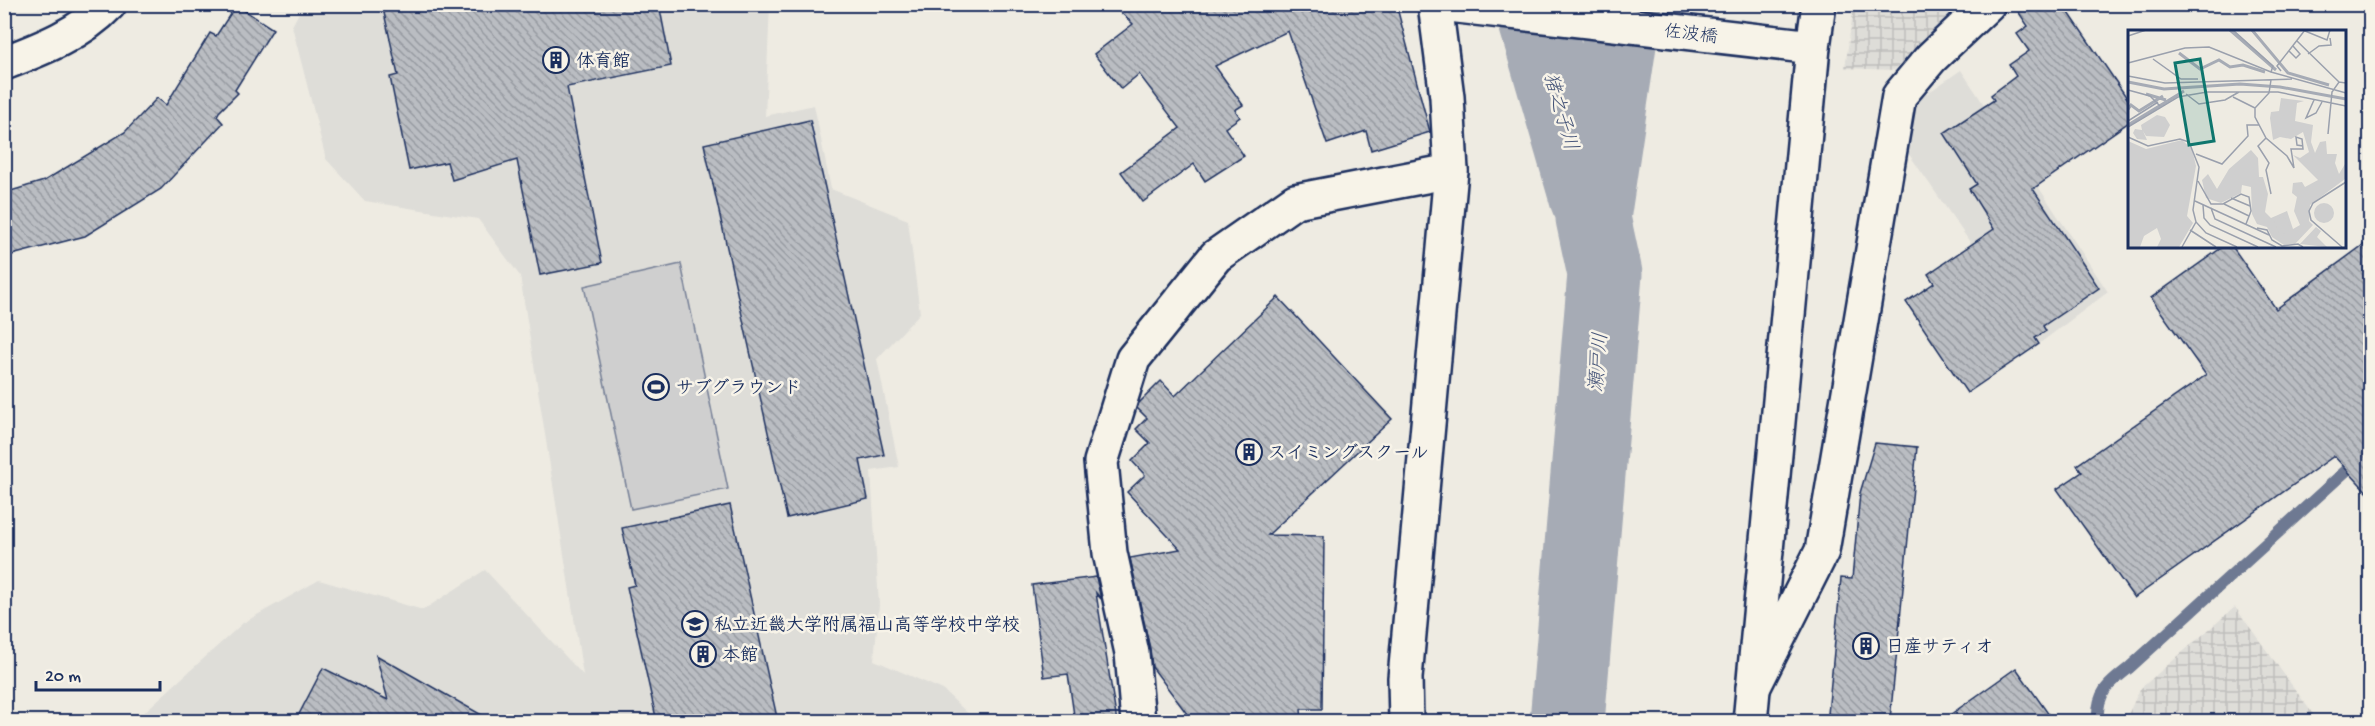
<svg xmlns="http://www.w3.org/2000/svg" width="2375" height="726" viewBox="0 0 2375 726" font-family="'Gochi Hand','Klee One',sans-serif">
  <style>
    .built { fill: #deddd8 }
    .industrial { fill: url(#industrial-grid) }
    .park { fill: #cfcfcf; stroke: #757f96; stroke-width: 1.5 }
    .lines { fill: none; stroke-linecap: round; stroke-linejoin: round }
    .stream { stroke: #6e7992; stroke-width: 12 }
    .river { stroke: #a6abb5; stroke-width: 75 }
    .building { fill: url(#building-back-hatch); stroke: #1b2f5e; stroke-width: 1.5 }
    .minor-casing { stroke: #1b2f5e; stroke-width: 38 }
    .tertiary-casing { stroke: #1b2f5e; stroke-width: 38 }
    .minor { stroke: #f7f3e8; stroke-width: 33 }
    .tertiary { stroke: #f7f3e8; stroke-width: 33 }
    .labels { text-anchor: middle; stroke-width: 5; stroke-linejoin: round; paint-order: stroke }
    .street-label { font-size: 18px; fill: #1b2f5e; stroke: #f7f3e8 }
    .poi-label { font-size: 18px; font-weight: bold; fill: #1b2f5e; stroke: #f7f3e8; text-anchor: start }
    .water-label { font-size: 20px; font-style: italic; fill: #455478; stroke: #f7f3e8 }
    .inset-river { fill: none; stroke: #a6abb5; stroke-width: 3 }
    .inset-road { fill: none; stroke: #9aa0ad; stroke-width: 1.5 }
    .view { fill: #0f766e; fill-opacity: 0.15; stroke: #0f766e; stroke-width: 3 }
    .inset-edge { fill: none; stroke: #1b2f5e; stroke-width: 3 }
  </style>
  <defs>
    <pattern id="industrial-grid" width="8" height="8" patternUnits="userSpaceOnUse" patternTransform="scale(1.5)"><rect width="8" height="8" fill="#deddd8"/><path d="M0 4h8M4 0v8" fill="none" stroke="#bebebc"/></pattern>
    <pattern id="building-back-hatch" width="6" height="6" patternUnits="userSpaceOnUse" patternTransform="scale(1.5)"><rect width="6" height="6" fill="#babdc2"/><path d="M-1 5l2 2M0 0l6 6M5-1l2 2" fill="none" stroke="#969aa1"/></pattern>
  </defs>
  <rect width="100%" height="100%" fill="#eeebe2"/>
  <filter id="ink" filterUnits="userSpaceOnUse"><feTurbulence type="fractalNoise" baseFrequency=".0167" numOctaves="2"/><feDisplacementMap in="SourceGraphic" scale="12" xChannelSelector="R" yChannelSelector="G"/><feConvolveMatrix kernelMatrix="1 2 1 2 8 2 1 2 1" color-interpolation-filters="sRGB"/></filter>
  <g filter="url(#ink)">
    <g class="built">
      <path d="M303,5H770L765,116L814,105L831,189L908,220L920,313L877,359L899,467L871,471L879,605L874,660L943,690L976,721L139,722L140,716L243,623L319,580L423,610L485,570L583,675L520,276L478,219L365,201L326,159L292,26Z"/>
      <path d="M1961,70L2108,292L2040,343L1904,147L1909,106Z"/>
    </g>
    <g class="industrial">
      <path d="M1854,5H1964L1894,70L1845,68Z"/>
      <path d="M2235,607L2318,721H2125L2140,689Z"/>
    </g>
    <path class="park" d="M681,264L728,489L631,509L584,286Z"/>
    <g class="lines">
      <path class="stream" d="M2098,722C2096,693 2108,684 2129,668L2370,449"/>
      <g class="river">
        <path d="M1531,4L1587,198"/>
        <path d="M1567,722L1605,274L1593,218L1625,4"/>
      </g>
    </g>
    <g class="building">
      <path d="M382,4H659L671,66L567,87L602,263L540,275L517,160L452,180L447,162L409,170L390,77L398,75Z"/>
      <path d="M1112,4H1396L1430,132L1371,150L1366,131L1327,144L1288,31L1215,66L1243,105L1235,110L1240,117L1225,128L1244,156L1205,181L1194,164L1143,202L1121,172L1180,128L1139,74L1121,89L1094,54L1133,24Z"/>
      <path d="M2013,4H2063L2129,101V122L2033,189L2099,288L2043,326L2046,331L2035,338L2039,344L1967,393L1906,302L1934,283L1928,274L1994,229L1969,189L1977,184L1944,133L1994,100L1991,95L2016,76L2009,65L2029,51L2017,34L2028,26Z"/>
      <path d="M236,5L273,29L235,90L238,93L219,112L217,116L223,123L161,189L85,236L4,257V193L44,181L125,132L157,98L166,105L210,33L216,36Z"/>
      <path d="M810,120L884,455L860,460L868,499L787,518L704,144Z"/>
      <path d="M2370,240V495L2334,456L2134,598L2057,489L2082,472L2077,465L2206,375L2151,298L2224,246H2232L2276,309Z"/>
      <path d="M1278,297L1392,419L1268,535L1324,536L1322,709H1301L1302,722H1193L1152,667L1150,649L1130,558L1180,549L1127,492L1145,475L1132,461L1150,443L1136,429L1147,418L1137,408L1139,403L1161,381L1175,396Z"/>
      <path d="M1875,443L1917,447L1890,720L1828,714L1841,578L1852,579L1860,493Z"/>
      <path d="M730,505L778,722H657L627,587L635,585L622,528Z"/>
      <path d="M1096,577L1101,599L1096,593L1117,722H1075L1068,674L1044,677L1032,585Z"/>
      <path d="M376,655L494,722H295L323,668L388,700Z"/>
      <path d="M2016,668L2054,722H1940Z"/>
    </g>
    <g class="lines">
      <defs>
        <g id="minor">
          <path d="M1753,688L1822,551L1899,96L1931,58L1988,4"/>
          <path d="M1138,722L1132,653L1110,553L1101,462L1133,359L1216,256L1295,201L1451,171"/>
          <path d="M1406,722L1405,678L1451,171L1447,97L1435,4"/>
        </g>
        <g id="tertiary">
          <path d="M1440,4L1813,47"/>
          <path d="M4,63C41,49 82,33 109,4"/>
          <path d="M1750,722L1813,47L1819,4"/>
        </g>
      </defs>
      <use href="#minor" class="minor-casing"/>
      <use href="#tertiary" class="tertiary-casing"/>
      <use href="#minor" class="minor"/>
      <use href="#tertiary" class="tertiary"/>
    </g>
  </g>
  <defs>
    <symbol id="building-ring" viewBox="-11 -11 22 22"><circle r="9.5" fill="#f7f3e8" stroke="#1b2f5e" stroke-width="1.5"/><path d="M-4-6H4V6H1V3H-1V6H-4ZM-2.5-4.3h1.7v1.8h-1.7ZM.8-4.3h1.7v1.8H.8ZM-2.5-1h1.7V.8h-1.7ZM.8-1h1.7V.8H.8Z" fill="#1b2f5e"/></symbol>
    <symbol id="stadium-ring" viewBox="-11 -11 22 22"><circle r="9.5" fill="#f7f3e8" stroke="#1b2f5e" stroke-width="1.5"/><path d="M0-5a6.5 5 0 1 0 0 10a6.5 5 0 1 0 0-10ZM-3.5-1.8h7v3.6h-7Z" fill="#1b2f5e"/></symbol>
    <symbol id="school-ring" viewBox="-11 -11 22 22"><circle r="9.5" fill="#f7f3e8" stroke="#1b2f5e" stroke-width="1.5"/><path d="M0-5L7-2L0 1L-7-2ZM-4 1L0 2.5L4 1V4Q0 6-4 4Z" fill="#1b2f5e"/></symbol>
  </defs>
  <g fill-rule="evenodd">
    <use href="#building-ring" x="541" y="45" width="30" height="30"/>
    <use href="#stadium-ring" x="641" y="372" width="30" height="30"/>
    <use href="#building-ring" x="1234" y="437" width="30" height="30"/>
    <use href="#school-ring" x="680" y="609" width="30" height="30"/>
    <use href="#building-ring" x="1851" y="631" width="30" height="30"/>
    <use href="#building-ring" x="688" y="639" width="30" height="30"/>
  </g>
  <g class="labels">
    <g class="street-label">
      <text transform="translate(1691 33) rotate(7)" y="6">佐波橋</text>
    </g>
    <g class="poi-label">
      <text x="576" y="66">体育館</text>
      <text x="676" y="393">サブグラウンド</text>
      <text x="1268" y="458">スイミングスクール</text>
      <text x="714" y="630">私立近畿大学附属福山高等学校中学校</text>
      <text x="1886" y="652">日産サティオ</text>
      <text x="722" y="660">本館</text>
    </g>
    <g class="water-label">
      <text transform="translate(1562 111) rotate(74)" y="7">猪之子川</text>
      <text transform="translate(1597 362) rotate(-85)" y="7">瀬戸川</text>
    </g>
  </g>
  <g transform="translate(2128 30)">
    <rect width="218" height="218" fill="#eeebe2"/>
    <path d="M153,68L176,71L169,73L167,91L185,95L183,112L187,123L192,112L198,111L199,124H209L207,133L211,144L217,134V149L182,175L181,191L185,195L167,214L156,215L144,207L139,197L129,194L124,184L123,157L114,155L113,163L93,173L78,168L74,150L80,144L89,159L101,139L123,120L130,128L131,147H135L140,164L137,182L143,188L159,181L165,199L172,195L166,181L169,167L164,163L165,153L174,152L177,157L190,150L165,125L172,128L181,122L175,102L163,109L152,107L145,110L142,88L143,82L151,81ZM54,110L64,119L68,136L59,186L65,193L51,217H29L33,209L29,198L16,206L12,217H0V111L18,119Z" fill="#cfcfcf"/>
    <path d="M155,186L164,198L152,206L146,191Z" fill="#cfcfcf"/>
    <path d="M29,85L37,87L42,95L36,107L18,106L15,101L19,110L9,109L5,103L7,99L14,100L13,95ZM186 183a10 10 0 1 1 20 0a10 10 0 1 1-20 0ZM188,197L193,201L189,207L199,217L172,214Z" fill="#cfcfcf"/>
    <path class="inset-river" d="M102,0L148,40M124,0L160,43L201,55M51,23L72,39L91,30L102,37L115,35L137,42M0,52L36,59L112,54L152,57L218,69M18,64L38,70M0,79L3,75L11,81L35,66M0,95L56,61"/>
    <path class="inset-road" d="M105,0L145,36L143,42M177,1L199,10L202,0M0,6L18,0M169,11L211,52M161,21L168,28L172,24L165,16M180,24L191,16L203,15L202,8M25,29L53,49H70M0,33L57,18L81,17L143,42L218,63M153,41L149,36L177,0M0,46L37,53L164,49M143,50L141,63L127,78V87L138,108L159,126L166,138M0,60L22,66L32,76M58,64L71,74L97,70L111,62M105,67L127,78M186,70L178,88L188,83L194,72M0,91L30,72M0,97L50,67L79,62H150L218,76M200,104L204,62L211,52L218,53M0,107L20,116L52,109L61,112L71,137L65,180L68,192L78,203L109,217M138,108L130,116L141,133L138,140L143,164M68,124L94,134L120,106L119,95H131M166,138L163,119H175L174,109L168,107L169,115L175,116M70,151L83,174H95L113,164L121,167L123,181L118,194M103,168L122,176M67,171L141,205M96,174L121,186M75,175L76,188L82,195L130,217M83,178L87,189L148,217M129,198L139,200L144,210L154,216L170,214L175,217M62,200L88,217M54,217L68,192M214,217L183,190L181,181L185,173L218,152"/>
    <path class="view" d="M72,29L86,111L61,115L47,33Z"/>
    <rect width="218" height="218" class="inset-edge"/>
  </g>
  <rect width="2375" height="726" fill="none" stroke="#f7f3e8" stroke-width="24"/>
  <rect x="12" y="12" width="2351" height="702" fill="none" stroke="#1b2f5e" stroke-width="2" filter="url(#ink)"/>
  <path d="M36 681v9h124v-9" fill="none" stroke="#1b2f5e" stroke-width="3"/>
  <text x="45" y="681" font-size="18" fill="#1b2f5e" stroke="#f7f3e8" stroke-width="4.5" paint-order="stroke">20 m</text>
</svg>
